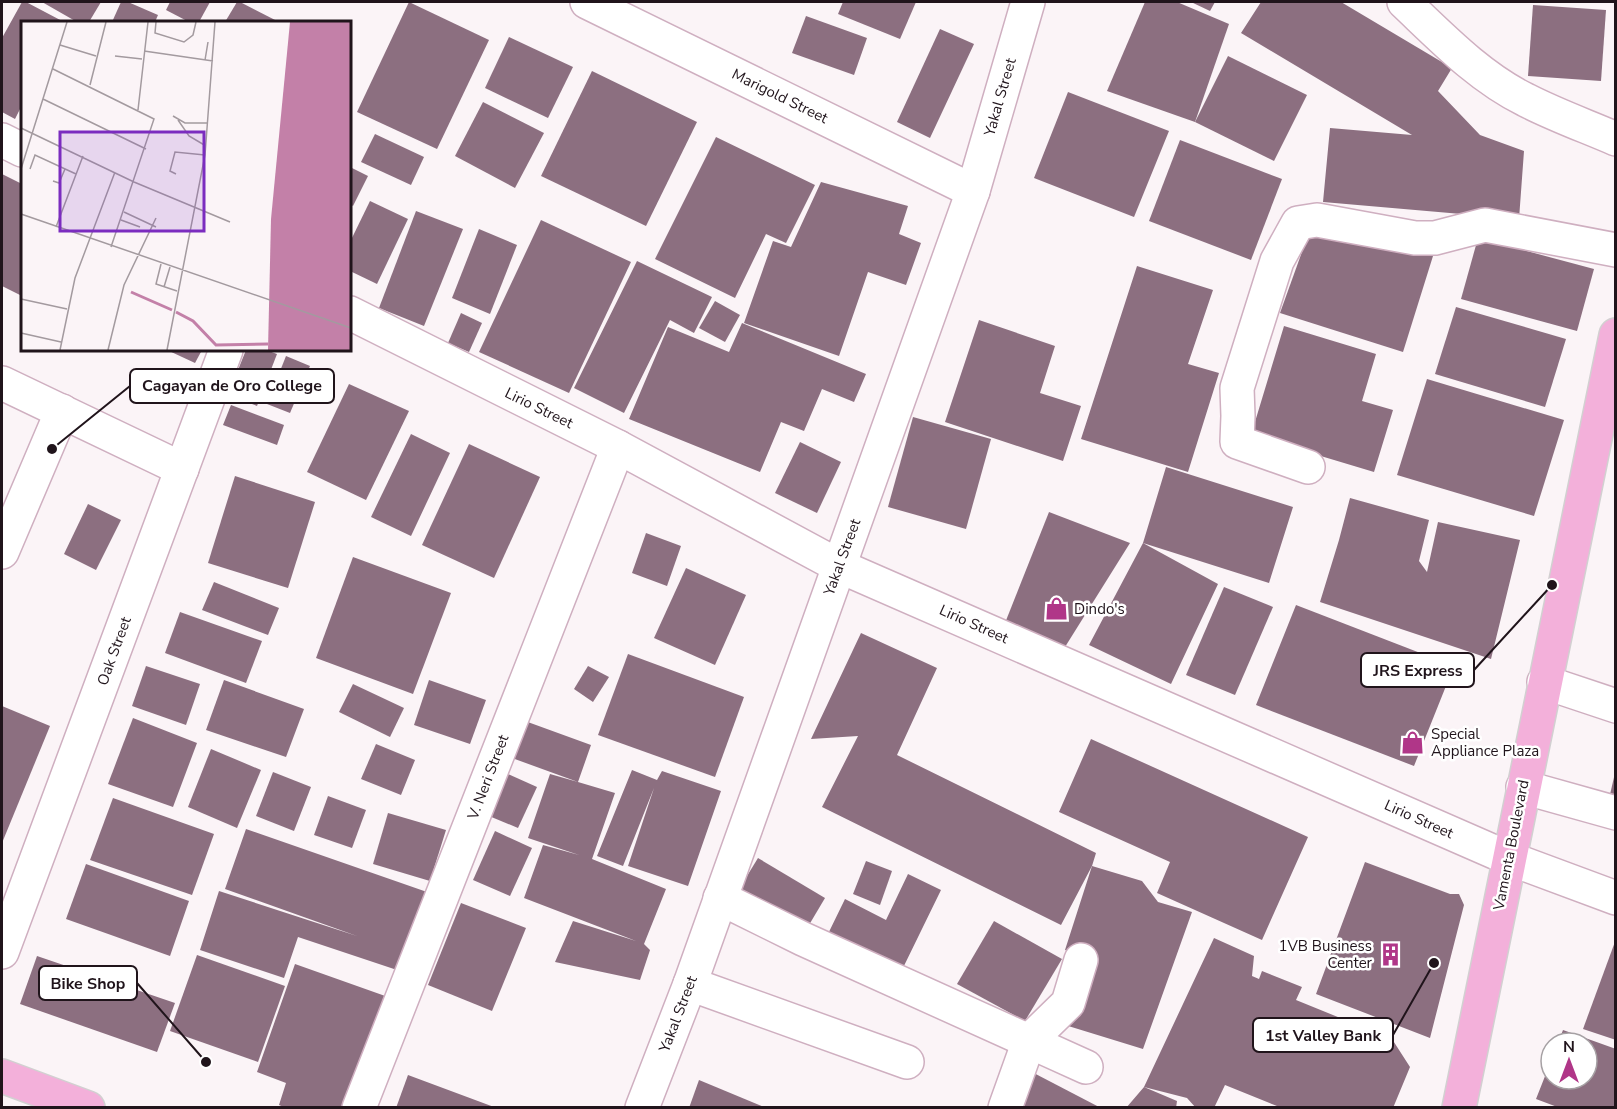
<svg xmlns="http://www.w3.org/2000/svg" width="1617" height="1109" viewBox="0 0 1617 1109" font-family="'Nunito Sans',sans-serif">
  <style>
    .building { fill: #8c6f80 }
    .lines { fill: none; stroke-linecap: round; stroke-linejoin: round }
    .minor-casing { stroke: #cfafc0; stroke-width: 36 }
    .major-casing { stroke: #d2d0d1; stroke-width: 36 }
    .minor { stroke: #fff; stroke-width: 33 }
    .major { stroke: #f3b0da; stroke-width: 33 }
    .labels { text-anchor: middle; stroke-width: 5; stroke-linejoin: round; paint-order: stroke }
    .street-label { font-size: 15px; fill: #20141b; stroke: #fff }
    .poi-label { font-size: 15px; fill: #20141b; stroke: #fff; text-anchor: start }
    .inset-river { fill: none; stroke: #c380a8; stroke-width: 3 }
    .inset-road { fill: none; stroke: #a39a9f; stroke-width: 1.5 }
    .view { fill: #7b2cbf; fill-opacity: 0.15; stroke: #7b2cbf; stroke-width: 3 }
    .inset-edge { fill: none; stroke: #20141b; stroke-width: 3 }
    .leader { fill: none; stroke: #20141b; stroke-width: 2 }
    .callout-dot { fill: #20141b; stroke: #fff; stroke-width: 2 }
    .callout { fill: #fff; stroke: #20141b; stroke-width: 2 }
    .callout-label { font-size: 16px; text-anchor: middle; font-weight: bold; fill: #20141b }
  </style>
  <rect width="100%" height="100%" fill="#fbf4f7"/>
  <g class="building">
    <path d="M22,2H26L64,22H22V105L15,119L2,112V38Z"/>
    <path d="M42,2H101L89,22H77Z"/>
    <path d="M121,2H128L158,15L155,22H112Z"/>
    <path d="M170,2H210L199,22H189L166,10Z"/>
    <path d="M237,2H240L279,22H225Z"/>
    <path d="M409,2L489,40L437,149L357,112Z"/>
    <path d="M843,2H916L900,39L838,14Z"/>
    <path d="M1145,2H1177L1229,24L1195,122L1107,91Z"/>
    <path d="M1191,2H1215L1210,11Z"/>
    <path d="M1261,2H1341L1452,68L1438,91L1480,135L1524,151L1519,219L1323,202L1330,128L1412,135L1241,33Z"/>
    <path d="M1533,5L1606,10L1601,81L1528,76Z"/>
    <path d="M806,16L867,38L854,75L792,53Z"/>
    <path d="M940,29L974,44L930,138L897,122Z"/>
    <path d="M509,37L573,67L548,118L485,88Z"/>
    <path d="M1228,56L1307,95L1274,161L1195,122Z"/>
    <path d="M592,71L697,122L646,226L541,176Z"/>
    <path d="M1068,92L1169,131L1134,217L1034,178Z"/>
    <path d="M483,102L544,133L515,188L455,156Z"/>
    <path d="M375,134L424,157L411,185L361,162Z"/>
    <path d="M716,137L815,185L786,243L766,234L735,298L655,259Z"/>
    <path d="M1180,140L1282,179L1251,260L1149,221Z"/>
    <path d="M350,167L368,176L353,206L350,204Z"/>
    <path d="M2,174L22,184V296L2,286Z"/>
    <path d="M821,182L908,206L899,234L921,243L906,285L868,272L839,356L744,323L773,241L791,247Z"/>
    <path d="M370,201L408,219L377,284L350,271V242Z"/>
    <path d="M416,211L463,229L424,326L379,308Z"/>
    <path d="M541,220L631,262L569,393L479,352Z"/>
    <path d="M1312,224L1433,256L1403,352L1280,313Z"/>
    <path d="M479,229L517,245L490,314L452,298Z"/>
    <path d="M1478,238L1594,269L1577,331L1461,299Z"/>
    <path d="M637,261L712,297L694,333L670,320L624,413L574,388Z"/>
    <path d="M1137,266L1213,290L1188,364L1219,373L1188,472L1081,439Z"/>
    <path d="M715,301L740,315L725,342L699,328Z"/>
    <path d="M1456,307L1566,339L1545,407L1435,374Z"/>
    <path d="M461,313L482,323L469,352L448,343Z"/>
    <path d="M979,320L1055,346L1040,393L1081,406L1063,461L945,422Z"/>
    <path d="M742,323L866,374L854,402L822,389L804,431L781,422L760,472L629,419L668,327L729,352Z"/>
    <path d="M1284,326L1376,354L1362,401L1393,410L1374,472L1251,435Z"/>
    <path d="M167,350H202L195,363Z"/>
    <path d="M246,350H266L277,354L257,406L228,395Z"/>
    <path d="M286,356L310,366L290,413L267,404Z"/>
    <path d="M1427,379L1564,420L1534,516L1397,475Z"/>
    <path d="M349,384L409,411L366,500L307,472Z"/>
    <path d="M231,405L284,425L277,445L223,425Z"/>
    <path d="M913,417L991,439L966,529L888,507Z"/>
    <path d="M411,434L450,453L411,536L371,517Z"/>
    <path d="M800,442L841,462L817,513L775,493Z"/>
    <path d="M469,444L540,477L494,578L422,545Z"/>
    <path d="M1166,467L1293,507L1269,583L1143,543L1218,584L1171,684L1089,645L1143,543Z"/>
    <path d="M235,476L315,502L288,588L208,563Z"/>
    <path d="M1350,498L1429,520L1419,561L1427,572L1438,522L1520,540L1491,659L1320,602L1339,540Z"/>
    <path d="M88,504L121,520L96,570L64,554Z"/>
    <path d="M1049,512L1130,543L1065,647L1005,623Z"/>
    <path d="M646,533L681,546L667,586L632,573Z"/>
    <path d="M353,557L451,593L413,694L316,658Z"/>
    <path d="M686,568L746,595L715,665L654,638Z"/>
    <path d="M214,582L279,608L268,635L202,610Z"/>
    <path d="M1224,587L1273,607L1235,695L1186,675Z"/>
    <path d="M1296,605L1454,666L1414,766L1256,705Z"/>
    <path d="M180,612L262,641L246,683L165,653Z"/>
    <path d="M861,633L937,668L897,755L1096,853L1092,866L1061,925L822,807L858,736L811,739Z"/>
    <path d="M628,654L744,697L715,777L598,735Z"/>
    <path d="M146,666L200,684L186,725L132,706Z"/>
    <path d="M588,666L609,677L593,702L574,689Z"/>
    <path d="M224,680L304,709L286,757L206,730Z"/>
    <path d="M429,680L486,700L470,744L414,725Z"/>
    <path d="M353,684L404,708L390,737L339,712Z"/>
    <path d="M2,706L50,726L2,843Z"/>
    <path d="M133,718L197,743L173,807L108,784Z"/>
    <path d="M525,721L591,745L578,782L615,793L592,859L666,889L644,944L650,950L640,980L555,962L573,921L636,941L524,898L543,845L579,855L528,838L550,774L578,782L512,758Z"/>
    <path d="M1091,739L1308,837L1262,940L1157,893L1170,862L1059,812Z"/>
    <path d="M376,744L415,760L401,795L361,779Z"/>
    <path d="M211,749L261,770L237,828L188,807Z"/>
    <path d="M632,770L657,780L662,771L721,791L688,886L628,866L654,788L623,866L597,856Z"/>
    <path d="M273,772L311,787L294,831L256,816Z"/>
    <path d="M1615,773L1616,774V804L1608,803Z"/>
    <path d="M508,774L537,787L518,828L489,816Z"/>
    <path d="M328,796L366,810L352,848L314,835Z"/>
    <path d="M113,798L214,834L192,895L90,860Z"/>
    <path d="M388,813L446,830L430,881L373,864Z"/>
    <path d="M246,829L427,892L400,971L298,937L284,978L200,950L219,891L357,936L225,889Z"/>
    <path d="M495,831L532,848L510,896L473,880Z"/>
    <path d="M758,858L825,898L806,930L739,889Z"/>
    <path d="M866,861L892,871L880,905L853,894Z"/>
    <path d="M1365,862L1450,894H1459L1464,905L1430,1038L1316,994Z"/>
    <path d="M86,864L189,901L170,956L66,919Z"/>
    <path d="M1092,866L1142,881L1158,902L1192,912L1143,1049L1065,1025L1087,957L1065,950Z"/>
    <path d="M908,874L941,890L900,974L826,938L845,899L886,920Z"/>
    <path d="M461,903L526,928L492,1011L428,985Z"/>
    <path d="M994,921L1062,959L1025,1021L957,984Z"/>
    <path d="M1214,938L1254,956L1252,976L1259,979L1262,971L1302,987L1296,1000L1392,1039L1410,1067L1393,1108H1282L1225,1085L1214,1108H1196L1187,1098L1144,1087L1177,1101L1176,1108H1126L1144,1087Z"/>
    <path d="M1616,939V1040L1583,1029Z"/>
    <path d="M197,955L285,986L258,1062L170,1031Z"/>
    <path d="M37,956L175,1003L157,1052L20,1004Z"/>
    <path d="M295,964L388,997L348,1108H286L279,1105L286,1083L257,1072Z"/>
    <path d="M1563,1030L1616,1049V1108H1560L1536,1099L1551,1061V1079H1587V1043H1558Z"/>
    <path d="M1028,1070L1101,1108H1015Z"/>
    <path d="M408,1075L494,1107V1108H396Z"/>
    <path d="M699,1080L764,1107V1108H689Z"/>
  </g>
  <g class="lines">
    <defs>
      <g id="minor">
        <path d="M587,2L973,191"/>
        <path d="M1404,2C1441,37 1479,77 1526,100C1555,115 1586,126 1616,139"/>
        <path d="M2,140L22,150"/>
        <path d="M350,313L618,447L839,566L1508,858L1616,898"/>
        <path d="M2,383L182,469"/>
        <path d="M1308,467L1237,442L1238,416L1237,388L1277,261L1298,223L1317,220L1415,238H1435L1485,225L1616,250"/>
        <path d="M2,552L62,411"/>
        <path d="M1544,682L1616,706"/>
        <path d="M1523,787L1616,813"/>
        <path d="M720,898L803,939L1086,1067"/>
        <path d="M2,952L226,350"/>
        <path d="M690,984L907,1062"/>
        <path d="M359,1108L618,447"/>
        <path d="M642,1108L690,984L973,191L1028,2"/>
        <path d="M1005,1108L1029,1041L1068,1003L1081,960"/>
      </g>
      <g id="major">
        <path d="M2,1076L88,1108"/>
        <path d="M1459,1108L1616,335"/>
      </g>
    </defs>
    <use href="#minor" class="minor-casing"/>
    <use href="#major" class="major-casing"/>
    <use href="#minor" class="minor"/>
    <use href="#major" class="major"/>
  </g>
  <defs>
    <symbol id="shop-bare" viewBox="-9 -9 18 18"><path d="M-5-2.5h2.3a2.7 3.5 0 0 1 5.4 0H5L5.5 6h-11ZM-1.5-2.5h3a1.5 2.3 0 0 0-3 0Z" fill="#b03688" stroke="#fff" stroke-width="2.5" paint-order="stroke"/></symbol>
    <symbol id="building-bare" viewBox="-9 -9 18 18"><path d="M-4-6H4V6H1V3H-1V6H-4ZM-2.5-4.3h1.7v1.8h-1.7ZM.8-4.3h1.7v1.8H.8ZM-2.5-1h1.7V.8h-1.7ZM.8-1h1.7V.8H.8Z" fill="#b03688" stroke="#fff" stroke-width="2.5" paint-order="stroke"/></symbol>
  </defs>
  <g fill-rule="evenodd">
    <use href="#shop-bare" x="1040" y="592" width="33" height="33"/>
    <use href="#shop-bare" x="1396" y="726" width="33" height="33"/>
    <use href="#building-bare" x="1374" y="938" width="33" height="33"/>
  </g>
  <g class="labels">
    <g class="street-label">
      <text transform="translate(780 96) rotate(26)" y="5">Marigold Street</text>
      <text transform="translate(1000 97) rotate(-74)" y="5">Yakal Street</text>
      <text transform="translate(539 408) rotate(26)" y="5">Lirio Street</text>
      <text transform="translate(842 557) rotate(-70)" y="5">Yakal Street</text>
      <text transform="translate(974 624) rotate(24)" y="5">Lirio Street</text>
      <text transform="translate(114 651) rotate(-70)" y="5">Oak Street</text>
      <text transform="translate(488 777) rotate(-69)" y="5">V. Neri Street</text>
      <text transform="translate(1419 819) rotate(24)" y="5">Lirio Street</text>
      <text transform="translate(1511 845) rotate(-79)" y="5">Vamenta Boulevard</text>
      <text transform="translate(678 1014) rotate(-69)" y="5">Yakal Street</text>
    </g>
    <g class="poi-label">
      <text x="1074" y="614">Dindo's</text>
      <text x="1431" y="739">Special<tspan x="1431" dy="17">Appliance Plaza</tspan></text>
      <text x="1372" y="951" text-anchor="end">1VB Business<tspan x="1372" dy="17">Center</tspan></text>
    </g>
  </g>
  <g transform="translate(21 21)">
    <rect width="330" height="330" fill="#fbf4f7"/>
    <path d="M269,1H330V329H247L250,198Z" fill="#c380a8"/>
    <path class="inset-river" d="M110,271L151,289M155,291L172,300L195,324L247,323"/>
    <path class="inset-road" d="M135,1L134,12L163,21L172,14L175,1M39,24L75,35M123,30L192,40M94,35L121,38M184,39L187,21M32,48L133,98L90,226M69,64L85,1M22,78L125,128M117,89L127,1M152,95L164,102H187M157,99L168,115L185,125M0,107L113,161L209,201M0,148L46,1M9,148L14,134L55,153M155,153L149,150L154,131L184,134M32,160L38,162L44,148M103,191L135,206M0,193L330,307M100,199L119,206M35,206L62,135M140,243L135,263L156,270M143,266L149,246M0,278L46,288M0,312L40,321M39,329L54,257L94,151M87,329L103,264L135,197M146,329L184,134L194,1"/>
    <path class="view" d="M39,111H183V210H39Z"/>
    <rect width="330" height="330" class="inset-edge"/>
  </g>
  <path class="leader" d="M52 449L130 386M1552 585L1474 670M206 1062L137 983M1434 963L1393 1035"/>
  <g class="callout-dot">
    <circle cx="52" cy="449" r="6"/>
    <circle cx="1552" cy="585" r="6"/>
    <circle cx="206" cy="1062" r="6"/>
    <circle cx="1434" cy="963" r="6"/>
  </g>
  <g class="callout">
    <rect x="130" y="369" width="204" height="34" rx="6"/>
    <rect x="1361" y="653" width="113" height="34" rx="6"/>
    <rect x="39" y="966" width="98" height="34" rx="6"/>
    <rect x="1253" y="1018" width="140" height="34" rx="6"/>
  </g>
  <g class="callout-label">
    <text x="232" y="391">Cagayan de Oro College</text>
    <text x="1418" y="676">JRS Express</text>
    <text x="88" y="989">Bike Shop</text>
    <text x="1323" y="1041">1st Valley Bank</text>
  </g>
  <rect width="1617" height="1109" fill="none" stroke="#20141b" stroke-width="6"/>
  <g transform="translate(1569 1061)"><circle r="28" fill="#ffffff" stroke="#a6a1a4" stroke-width="1.5"/>
  <path d="M0-4.5L10 22L0 15L-10 22Z" fill="#b03688"/>
  <text y="-9" font-size="16" font-weight="bold" text-anchor="middle" fill="#20141b">N</text>
  </g>
</svg>
